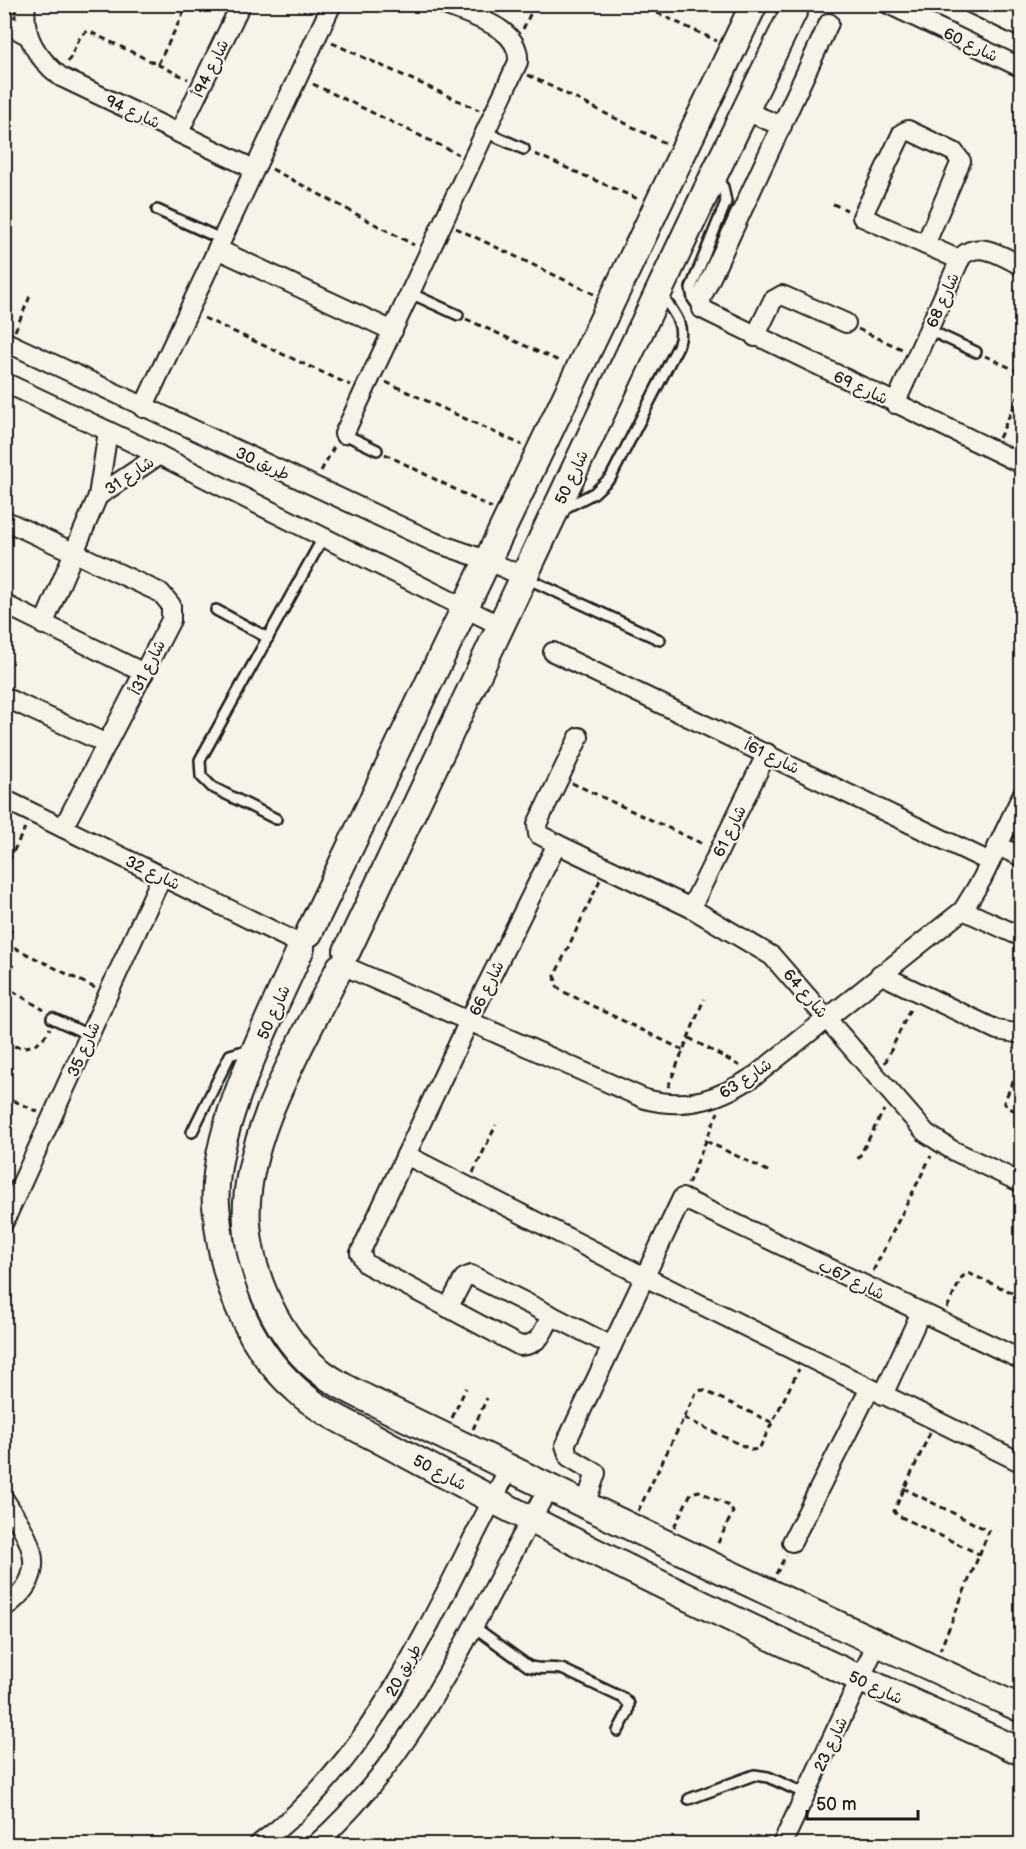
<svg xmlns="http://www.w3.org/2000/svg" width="1026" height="1849" viewBox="0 0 1026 1849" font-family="'Balsamiq Sans','Playpen Sans Arabic',sans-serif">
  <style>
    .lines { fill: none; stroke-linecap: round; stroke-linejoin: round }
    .lane-casing { stroke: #1c1c1c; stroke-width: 14 }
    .street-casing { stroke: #1c1c1c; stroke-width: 22 }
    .secondary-casing { stroke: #1c1c1c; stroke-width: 30 }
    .path { stroke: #1c1c1c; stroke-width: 3; stroke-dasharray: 6 4.5; stroke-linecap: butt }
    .lane { stroke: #f7f3e8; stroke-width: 9 }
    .street { stroke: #f7f3e8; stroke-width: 18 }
    .secondary { stroke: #f7f3e8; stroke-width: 26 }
    .labels { text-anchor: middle; stroke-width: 4.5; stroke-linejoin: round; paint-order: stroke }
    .street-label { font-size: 16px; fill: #1c1c1c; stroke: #f7f3e8 }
  </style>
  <rect width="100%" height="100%" fill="#f7f3e8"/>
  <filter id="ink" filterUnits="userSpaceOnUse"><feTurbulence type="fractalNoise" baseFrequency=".0167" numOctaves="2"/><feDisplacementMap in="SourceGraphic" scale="12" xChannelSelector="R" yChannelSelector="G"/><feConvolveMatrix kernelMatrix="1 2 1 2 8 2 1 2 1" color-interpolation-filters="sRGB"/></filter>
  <g filter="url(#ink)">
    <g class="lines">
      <defs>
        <g id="lane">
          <path d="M485,132L524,149"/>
          <path d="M157,210L221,239"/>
          <path d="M410,293L458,315"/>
          <path d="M699,307L693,299L691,288L726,202L723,187L715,178"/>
          <path d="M929,330L976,352"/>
          <path d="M344,434L377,450"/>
          <path d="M563,509L594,493L611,477L678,346C687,325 672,310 660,293"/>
          <path d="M526,578L660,640"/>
          <path d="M216,610L268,638"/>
          <path d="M276,819L212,787L201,776L200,760L324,536"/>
          <path d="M52,1018L89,1035"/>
          <path d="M192,1132L230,1055L240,1052L251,1056"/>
          <path d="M473,1626L528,1666C540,1671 552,1666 564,1670L623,1698L629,1704L628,1712L618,1731"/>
          <path d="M689,1799L754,1775L768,1777L806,1794"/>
        </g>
        <g id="street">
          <path d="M26,4C22,36 37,58 61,77L254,169"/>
          <path d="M888,4L1022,68"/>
          <path d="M972,4L1022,28"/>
          <path d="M4,23L27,35"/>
          <path d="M829,23L701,299L702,309L1022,464"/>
          <path d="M745,111L782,126"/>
          <path d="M179,132L241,4"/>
          <path d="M925,245L961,161L954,152L908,130L902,133L862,217L960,260"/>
          <path d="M217,249L393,331"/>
          <path d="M755,337L773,300L782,295L846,323"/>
          <path d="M4,341L434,542L489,561L524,577"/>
          <path d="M4,382L159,455L501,626"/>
          <path d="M895,404L961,257C980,239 1003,257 1022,266"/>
          <path d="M143,408L332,4"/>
          <path d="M344,434L518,62C521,26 469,16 443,4"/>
          <path d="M98,496L159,455"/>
          <path d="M4,520L161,593L171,605V620L63,828"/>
          <path d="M4,604L144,673"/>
          <path d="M43,625L98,496L108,431"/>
          <path d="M553,652L990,862"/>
          <path d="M4,697L107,744"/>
          <path d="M4,799L302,945"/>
          <path d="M557,844L691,908L772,956L926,1133L952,1150L1022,1183"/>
          <path d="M998,846L1022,857"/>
          <path d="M691,908L767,753"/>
          <path d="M963,910L1022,937"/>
          <path d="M342,965L645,1099C688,1110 720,1099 756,1075L963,910L982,879L1022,795"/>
          <path d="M880,974L997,1030L1022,1034"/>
          <path d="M406,1155L645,1277L1022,1463"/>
          <path d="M4,1222L162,876"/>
          <path d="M448,1308L464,1278L471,1275L612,1346"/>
          <path d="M551,1315C544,1331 540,1345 520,1346L366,1264L360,1253L469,1021L557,844L538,834L537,824L579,737"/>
          <path d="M883,1395L921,1312"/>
          <path d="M4,1499C30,1539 54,1573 4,1608"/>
          <path d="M585,1505L596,1473L569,1457L565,1445L682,1198L1022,1360"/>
          <path d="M792,1542L870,1388"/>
          <path d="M259,1844C381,1755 439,1597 509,1469"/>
          <path d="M316,1844C424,1748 477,1610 549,1488"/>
          <path d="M782,1844L877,1643"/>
        </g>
        <g id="secondary">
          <path d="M309,933L754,4"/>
          <path d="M301,948C271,1017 210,1131 216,1205C221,1273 244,1344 297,1390C319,1411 347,1423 374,1437C407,1455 439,1472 472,1489C651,1583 836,1669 1022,1752"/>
          <path d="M347,951L713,177L797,4"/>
          <path d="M340,967C304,1041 241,1140 247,1224C250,1272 274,1328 309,1362C331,1383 360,1395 388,1409C423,1426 458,1443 493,1460C667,1546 844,1628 1022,1709"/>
        </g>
      </defs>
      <use href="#lane" class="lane-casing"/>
      <use href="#street" class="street-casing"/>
      <use href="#secondary" class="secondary-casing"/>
      <g class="path">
        <path d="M638,4L717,41"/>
        <path d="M523,29L535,4"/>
        <path d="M332,43L479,110"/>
        <path d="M68,62L81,35L88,31L188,79"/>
        <path d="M158,64L188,4"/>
        <path d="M528,75L665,143"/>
        <path d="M313,84L458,154"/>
        <path d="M535,154L638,199"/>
        <path d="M272,169L414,245"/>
        <path d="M833,204L847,210"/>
        <path d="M456,228L594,294"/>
        <path d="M204,318L350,385"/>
        <path d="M466,319L561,362"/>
        <path d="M858,329L904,350"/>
        <path d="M15,331L31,294"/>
        <path d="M985,356L1022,373"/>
        <path d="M386,382L522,445"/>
        <path d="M999,438L1022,389"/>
        <path d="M385,454L492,508"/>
        <path d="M321,471L335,445"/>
        <path d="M572,783L705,845"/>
        <path d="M4,870L25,828"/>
        <path d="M600,880L555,975L556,985L562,991L683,1050"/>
        <path d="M4,922L11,931L6,942"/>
        <path d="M5,943L95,988"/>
        <path d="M4,960L13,964L6,987L44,1010"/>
        <path d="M689,1038L740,1066"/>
        <path d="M4,1043C23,1051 40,1048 50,1028"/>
        <path d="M1022,1062L1004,1102L1007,1107L1022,1114"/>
        <path d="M885,1063L911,1007"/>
        <path d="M668,1087L704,999"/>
        <path d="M4,1096L38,1112"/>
        <path d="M706,1141L772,1173"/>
        <path d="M858,1159L884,1110"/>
        <path d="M473,1173L496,1125"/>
        <path d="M688,1184L718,1112"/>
        <path d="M873,1271L931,1156"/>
        <path d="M947,1308L962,1277L968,1273L1022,1297"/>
        <path d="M452,1418L466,1388"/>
        <path d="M684,1418L752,1450L759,1449L799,1369"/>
        <path d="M473,1429L487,1398"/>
        <path d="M930,1433L894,1511L897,1515L981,1555"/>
        <path d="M903,1488L989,1531L940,1650"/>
        <path d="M638,1511L697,1391L703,1390L773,1423"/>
        <path d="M674,1527L691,1493L699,1491L729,1506L733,1512L717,1545"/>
        <path d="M776,1574L786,1555"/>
      </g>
      <use href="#lane" class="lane"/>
      <use href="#street" class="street"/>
      <use href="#secondary" class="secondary"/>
    </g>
  </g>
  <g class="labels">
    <g class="street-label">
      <text transform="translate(971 44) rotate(26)" y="6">شارع 60</text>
      <text transform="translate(210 68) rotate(-64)" y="6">شارع 94أ</text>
      <text transform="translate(133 111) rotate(25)" y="6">شارع 94</text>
      <text transform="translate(942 300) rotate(-66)" y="6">شارع 68</text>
      <text transform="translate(861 387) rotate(25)" y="6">شارع 69</text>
      <text transform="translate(263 463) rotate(25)" y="6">طريق 30</text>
      <text transform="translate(129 475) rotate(-34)" y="6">شارع 31</text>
      <text transform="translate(571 477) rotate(-65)" y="6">شارع 50</text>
      <text transform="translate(147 667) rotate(-63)" y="6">شارع 31أ</text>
      <text transform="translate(772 756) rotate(26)" y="6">شارع 61أ</text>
      <text transform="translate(729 831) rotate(-64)" y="6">شارع 61</text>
      <text transform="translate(153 872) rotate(26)" y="6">شارع 32</text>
      <text transform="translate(486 988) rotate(-64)" y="6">شارع 66</text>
      <text transform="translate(806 993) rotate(49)" y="6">شارع 64</text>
      <text transform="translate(273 1012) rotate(-66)" y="6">شارع 50</text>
      <text transform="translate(83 1049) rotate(-66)" y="6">شارع 35</text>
      <text transform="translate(745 1078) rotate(-33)" y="6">شارع 63</text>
      <text transform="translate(852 1279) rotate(26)" y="6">شارع 67ب</text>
      <text transform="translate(440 1472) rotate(28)" y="6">شارع 50</text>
      <text transform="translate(403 1670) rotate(-61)" y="6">طريق 20</text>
      <text transform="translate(876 1687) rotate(25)" y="6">شارع 50</text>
      <text transform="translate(830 1744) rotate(-65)" y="6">شارع 23</text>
    </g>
  </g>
  <rect width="1026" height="1849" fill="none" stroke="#f7f3e8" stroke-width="24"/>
  <rect x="12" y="12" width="1002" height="1825" fill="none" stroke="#1c1c1c" stroke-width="2" filter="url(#ink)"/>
  <path d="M807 1810v9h111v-9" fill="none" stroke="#1c1c1c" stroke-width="3"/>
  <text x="816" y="1810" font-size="18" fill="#1c1c1c" stroke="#f7f3e8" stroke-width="4.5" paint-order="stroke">50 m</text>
</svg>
